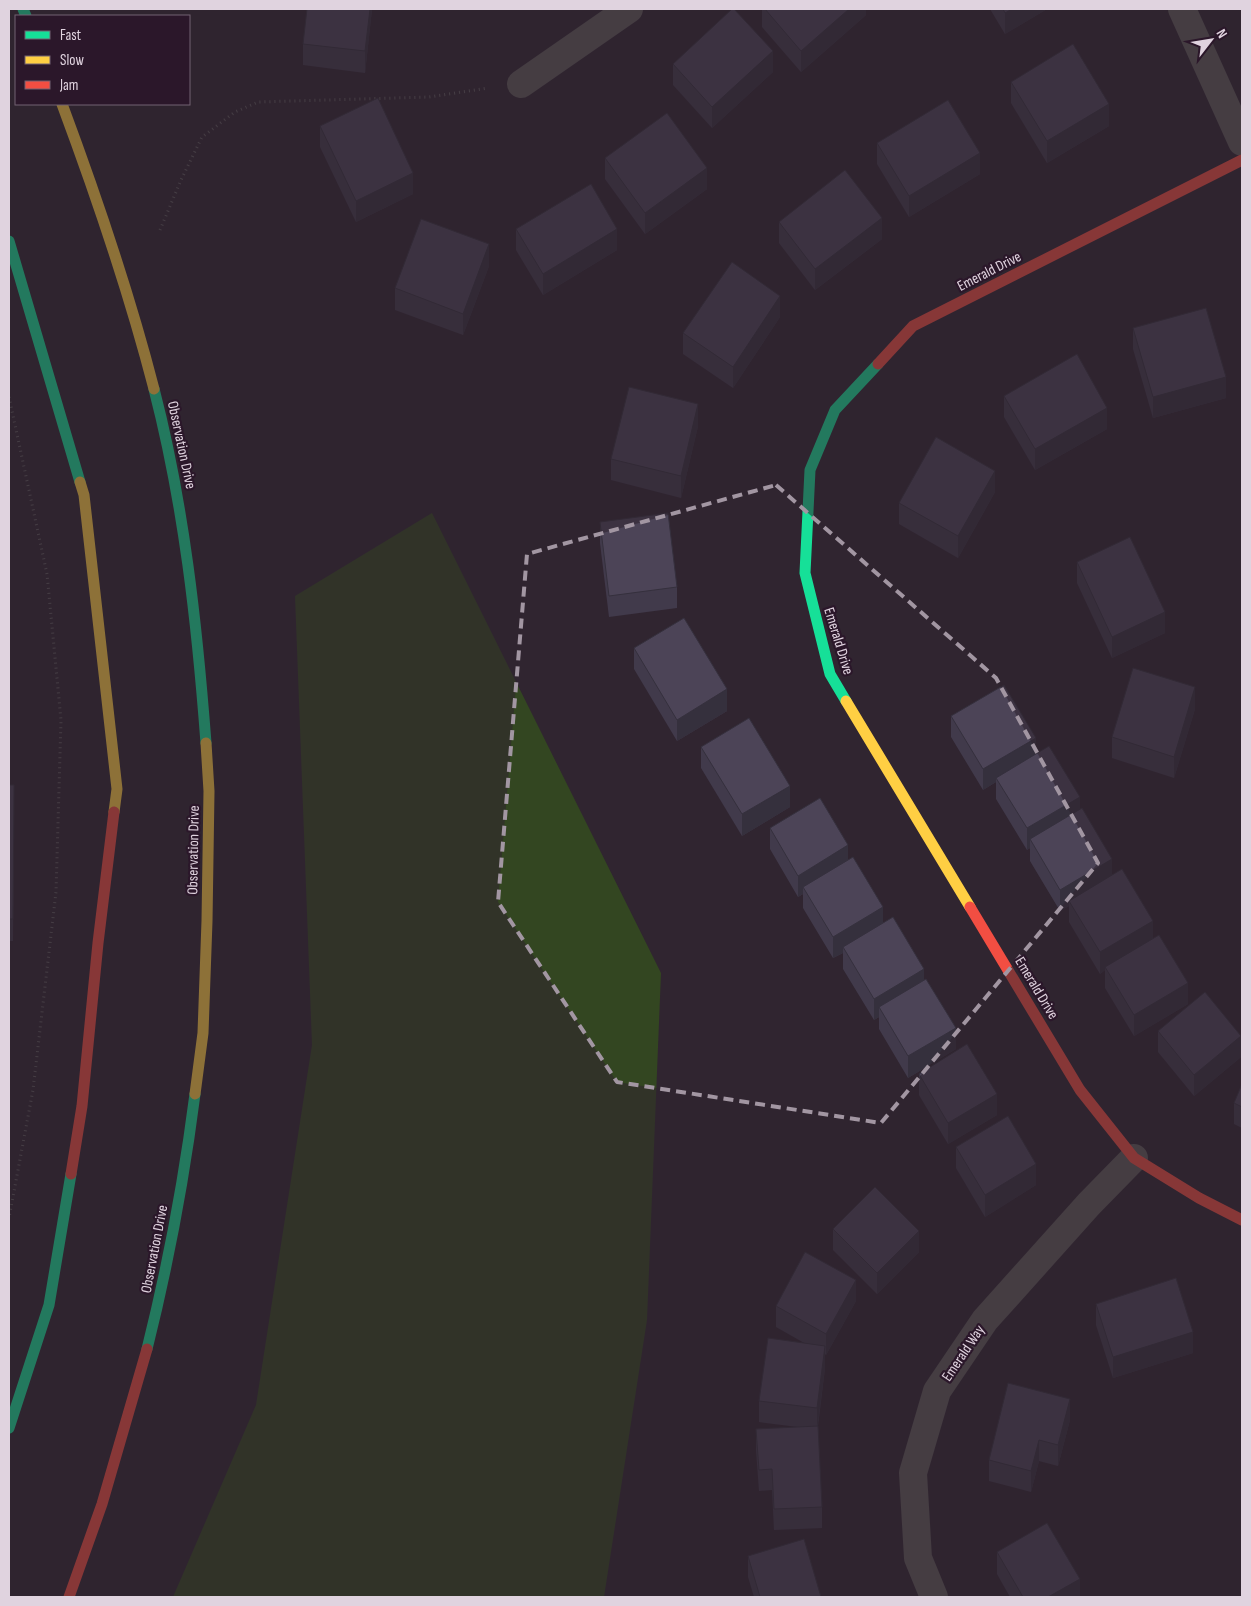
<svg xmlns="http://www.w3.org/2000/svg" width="1251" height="1606" viewBox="0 0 1251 1606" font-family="'Sofia Sans Condensed',sans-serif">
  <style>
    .green { fill: #334621 }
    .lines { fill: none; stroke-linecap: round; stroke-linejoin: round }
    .path { stroke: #605c5e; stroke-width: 3; stroke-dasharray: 1 4; stroke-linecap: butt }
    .street { stroke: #5f5b5a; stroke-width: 28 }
    .fast { stroke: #16e098; stroke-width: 11 }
    .slow { stroke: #ffcf43; stroke-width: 11 }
    .jam { stroke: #f24e42; stroke-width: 11 }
    .wall { fill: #413a4b }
    .shaded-wall { fill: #35303d }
    .building { fill: #4c4457; stroke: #35303d }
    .marked { fill: none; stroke: #a296a2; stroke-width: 4; stroke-dasharray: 10 6; stroke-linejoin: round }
    .labels { text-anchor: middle; stroke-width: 4.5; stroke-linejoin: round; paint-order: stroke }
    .street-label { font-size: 15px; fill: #e0d3df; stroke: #2b172a }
  </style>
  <rect width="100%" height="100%" fill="#302530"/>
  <path class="green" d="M432,513L661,973L647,1320L604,1597H173L256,1405L312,1045L295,596Z"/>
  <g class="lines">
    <g class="path">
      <path d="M160,230L181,180L202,137L235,112L258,102L429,97L488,88"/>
      <path d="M9,397L47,574L61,720L56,892L33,1090L9,1218"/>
    </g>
    <g class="street">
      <path d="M1182,9L1242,142"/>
      <path d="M521,84L629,9"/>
      <path d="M934,1597L918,1558L913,1473L937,1391L985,1320L1089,1204L1134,1158"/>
    </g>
    <g class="fast">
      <path d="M23,9L26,16"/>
      <path d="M9,241L80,482"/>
      <path d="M154,389C184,505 197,624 206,743"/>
      <path d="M846,701L830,674L805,573L810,470L835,410L878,364"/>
      <path d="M147,1349C168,1265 184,1180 195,1094"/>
      <path d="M9,1428L49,1305L71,1174"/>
    </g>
    <g class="slow">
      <path d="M62,104C97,198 129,292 154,389"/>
      <path d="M80,482L84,495L117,789L114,812"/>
      <path d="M846,701L970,907"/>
      <path d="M195,1094L203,1033L207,921L209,791L206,743"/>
    </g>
    <g class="jam">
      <path d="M878,364L913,326L1242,160"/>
      <path d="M970,907L1080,1090L1134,1158L1199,1198L1242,1220"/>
      <path d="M71,1174L82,1106L98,943L114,812"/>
      <path d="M69,1597L102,1504L147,1349"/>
    </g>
  </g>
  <g class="wall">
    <path d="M372,9L365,73L303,65V44Z"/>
    <path d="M762,9H866V15L801,72L762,27Z"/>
    <path d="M990,9H1047L1005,34Z"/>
    <path d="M673,64L773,72L712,128L673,85Z"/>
    <path d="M1011,82L1109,126L1047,163L1011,103Z"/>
    <path d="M320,126L413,194L356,222L320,147Z"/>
    <path d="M877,143L980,174L909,217L877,164Z"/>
    <path d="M605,158L707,189L645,234L605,179Z"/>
    <path d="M779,222L882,239L815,290L779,243Z"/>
    <path d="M516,229L617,250L543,295L516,250Z"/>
    <path d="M489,266L463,335L395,310V288Z"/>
    <path d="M780,317L733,388L683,354V333Z"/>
    <path d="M1133,328L1226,398L1153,418L1133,349Z"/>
    <path d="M1004,396L1107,429L1035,470L1004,417Z"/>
    <path d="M698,426L681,498L611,480V459Z"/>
    <path d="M995,492L958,558L899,524V503Z"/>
    <path d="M600,522L677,587V608L609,617L600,543Z"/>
    <path d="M1077,562L1165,633L1112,658L1077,583Z"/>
    <path d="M634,648L727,711L677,741L634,669Z"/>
    <path d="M1195,709L1174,778L1112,758V737Z"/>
    <path d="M951,716L1036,755L1080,810L1112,875L1153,939L1188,1004L1134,1036L1105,988V970L1100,974L1069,922V906L1060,911L1030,861V848L1027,850L996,799V782L983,790L951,737Z"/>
    <path d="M701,747L790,807L742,836L701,768Z"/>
    <path d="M9,785H14L13,941H9Z"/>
    <path d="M770,828L848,860L883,923L924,980L956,1049L908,1078L879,1029V1017L874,1020L843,969V953L833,958L803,908V894L798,897L770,849Z"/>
    <path d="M1158,1031L1241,1057L1194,1096L1158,1052Z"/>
    <path d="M919,1074L997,1115L948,1144L919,1095Z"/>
    <path d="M1242,1084V1128L1234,1124V1103Z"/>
    <path d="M956,1147L1036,1185L985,1217L956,1168Z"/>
    <path d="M833,1229L919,1252L877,1294L833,1250Z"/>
    <path d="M856,1301L826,1355L825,1354V1368L818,1426L822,1507V1528L774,1530L772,1490L759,1491L756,1450V1429L798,1427L759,1422V1401L806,1344L776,1327V1306Z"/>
    <path d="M1096,1304L1193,1353L1113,1378L1096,1325Z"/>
    <path d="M1242,1374V1401H1241V1380Z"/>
    <path d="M1070,1420L1058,1466L1039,1461L1031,1492L989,1481V1460Z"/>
    <path d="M997,1552L1080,1597H1010L997,1574Z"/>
    <path d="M748,1556L821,1597H754L748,1577Z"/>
  </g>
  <g class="shaded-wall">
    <path d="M370,9H372L365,73V51Z"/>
    <path d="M849,9H866V15L801,72V51Z"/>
    <path d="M1012,9H1047L1005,34V13Z"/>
    <path d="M773,51V72L712,128V107Z"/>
    <path d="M1109,104V126L1047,163V141Z"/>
    <path d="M980,153V174L909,217V196Z"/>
    <path d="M707,168V189L645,234V213Z"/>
    <path d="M413,173V194L356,222V201Z"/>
    <path d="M882,218V239L815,290V269Z"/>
    <path d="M617,229V250L543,295V274Z"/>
    <path d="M489,244V266L463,335V314Z"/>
    <path d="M780,296V317L733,388V367Z"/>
    <path d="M1226,377V398L1153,418V397Z"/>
    <path d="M698,404V426L681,498V476Z"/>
    <path d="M1107,408V429L1035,470V449Z"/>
    <path d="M995,471V492L958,558V536Z"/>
    <path d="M1165,612V633L1112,658V637Z"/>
    <path d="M1195,687V709L1174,778V757Z"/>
    <path d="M727,689V711L677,741V720Z"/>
    <path d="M1036,738V759L996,778V782L983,790V769Z"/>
    <path d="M790,786V807L742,836V814Z"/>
    <path d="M1080,797V818L1030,839V848L1027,850V828Z"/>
    <path d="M848,845V867L803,887V894L798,897V876Z"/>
    <path d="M1112,859V880L1069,901V906L1060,911V890Z"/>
    <path d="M883,907V928L843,947V953L833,958V937Z"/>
    <path d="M1153,921V942L1105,967V970L1100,974V952Z"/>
    <path d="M924,969V990L879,1007V1017L874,1020V999Z"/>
    <path d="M1188,983V1004L1134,1036V1015Z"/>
    <path d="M956,1028V1049L908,1078V1056Z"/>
    <path d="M1241,1036V1057L1194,1096V1075Z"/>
    <path d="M997,1094V1115L948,1144V1123Z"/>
    <path d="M1036,1164V1185L985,1217V1195Z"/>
    <path d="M919,1231V1252L877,1294V1273Z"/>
    <path d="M856,1280V1301L826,1355V1334Z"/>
    <path d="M1193,1332V1353L1113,1378V1357Z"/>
    <path d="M825,1346V1368L817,1430V1408Z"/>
    <path d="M1070,1399V1420L1058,1466V1445Z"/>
    <path d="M1039,1440V1461L1031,1492V1471Z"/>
    <path d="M1080,1579V1597H1048Z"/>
  </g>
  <g class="building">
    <path d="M307,9H370L365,51L303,44Z"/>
    <path d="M732,9H734L773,51L712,107L673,64Z"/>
    <path d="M765,9H849L801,51Z"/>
    <path d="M1003,9H1012L1005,13Z"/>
    <path d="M1073,44L1109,104L1047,141L1011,82Z"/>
    <path d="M378,98L413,173L356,201L320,126Z"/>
    <path d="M948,100L980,153L909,196L877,143Z"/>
    <path d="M667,113L707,168L645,213L605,158Z"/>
    <path d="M845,170L882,218L815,269L779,222Z"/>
    <path d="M591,184L617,229L543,274L516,229Z"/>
    <path d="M421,219L489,244L463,314L395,288Z"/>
    <path d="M732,262L780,296L733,367L683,333Z"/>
    <path d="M1206,308L1226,377L1153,397L1133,328Z"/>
    <path d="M1077,354L1107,408L1035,449L1004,396Z"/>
    <path d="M629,387L698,404L681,476L611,459Z"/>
    <path d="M936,437L995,471L958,536L899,503Z"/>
    <path d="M668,513L677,587L609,596L600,522Z"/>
    <path d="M1130,537L1165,612L1112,637L1077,562Z"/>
    <path d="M684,618L727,689L677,720L634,648Z"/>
    <path d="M1133,668L1195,687L1174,757L1112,737Z"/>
    <path d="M1004,685L1036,738L983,769L951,716Z"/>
    <path d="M749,718L790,786L742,814L701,747Z"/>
    <path d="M1049,746L1080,797L1027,828L996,778Z"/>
    <path d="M9,785H14L13,919H9Z"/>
    <path d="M820,798L848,845L798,876L770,828Z"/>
    <path d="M1082,808L1112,859L1060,890L1030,839Z"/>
    <path d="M853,857L883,907L833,937L803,887Z"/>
    <path d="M1122,869L1153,921L1100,952L1069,901Z"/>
    <path d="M893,917L924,969L874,999L843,947Z"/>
    <path d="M1159,935L1188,983L1134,1015L1105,967Z"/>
    <path d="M926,979L956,1028L908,1056L879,1007Z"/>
    <path d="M1205,992L1241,1036L1194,1075L1158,1031Z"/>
    <path d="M967,1044L997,1094L948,1123L919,1074Z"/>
    <path d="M1242,1084V1107L1234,1103Z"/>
    <path d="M1008,1116L1036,1164L985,1195L956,1147Z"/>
    <path d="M875,1187L919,1231L877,1273L833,1229Z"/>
    <path d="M805,1252L856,1280L826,1334L776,1306Z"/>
    <path d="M1176,1278L1193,1332L1113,1357L1096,1304Z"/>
    <path d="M768,1338L825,1346L817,1408L759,1401Z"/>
    <path d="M1008,1383L1070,1399L1058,1445L1039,1440L1031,1471L989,1460Z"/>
    <path d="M818,1426L822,1507L774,1509L772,1469L759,1470L756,1429Z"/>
    <path d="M1047,1523L1080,1579L1048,1597H1023L997,1552Z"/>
    <path d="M804,1539L821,1597H760L748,1556Z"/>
  </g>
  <path d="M0 0H1251V1606H0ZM776,485L996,678L1098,863L881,1123L617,1082L498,902L527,554Z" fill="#302530" fill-opacity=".55" fill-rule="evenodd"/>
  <path class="marked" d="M776,485L996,678L1098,863L881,1123L617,1082L498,902L527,554Z"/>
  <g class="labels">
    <g class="street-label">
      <text transform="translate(989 271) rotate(-27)" y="5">Emerald Drive</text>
      <text transform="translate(182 445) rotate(78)" y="5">Observation Drive</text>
      <text transform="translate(839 641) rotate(73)" y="5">Emerald Drive</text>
      <text transform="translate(193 850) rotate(-89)" y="5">Observation Drive</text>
      <text transform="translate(1037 988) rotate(59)" y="5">Emerald Drive</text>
      <text transform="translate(154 1249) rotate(-79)" y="5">Observation Drive</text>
      <text transform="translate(963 1353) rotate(-56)" y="5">Emerald Way</text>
    </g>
  </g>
  <rect width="1251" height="1606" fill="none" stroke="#e0d3df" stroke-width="20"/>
  <rect x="15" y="15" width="175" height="90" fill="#2b172a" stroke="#736272"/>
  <rect x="25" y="31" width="25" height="8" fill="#16e098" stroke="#736272"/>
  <text x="60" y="40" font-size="15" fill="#e0d3df">Fast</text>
  <rect x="25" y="56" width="25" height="8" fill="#ffcf43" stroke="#736272"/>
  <text x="60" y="65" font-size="15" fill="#e0d3df">Slow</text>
  <rect x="25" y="81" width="25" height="8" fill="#f24e42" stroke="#736272"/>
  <text x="60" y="90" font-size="15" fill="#e0d3df">Jam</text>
  <g transform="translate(1211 40) rotate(59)" stroke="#2b172a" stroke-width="4" paint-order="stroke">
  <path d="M0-4L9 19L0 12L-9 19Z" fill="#e0d3df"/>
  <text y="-8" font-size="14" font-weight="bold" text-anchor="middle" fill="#e0d3df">N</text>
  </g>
</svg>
